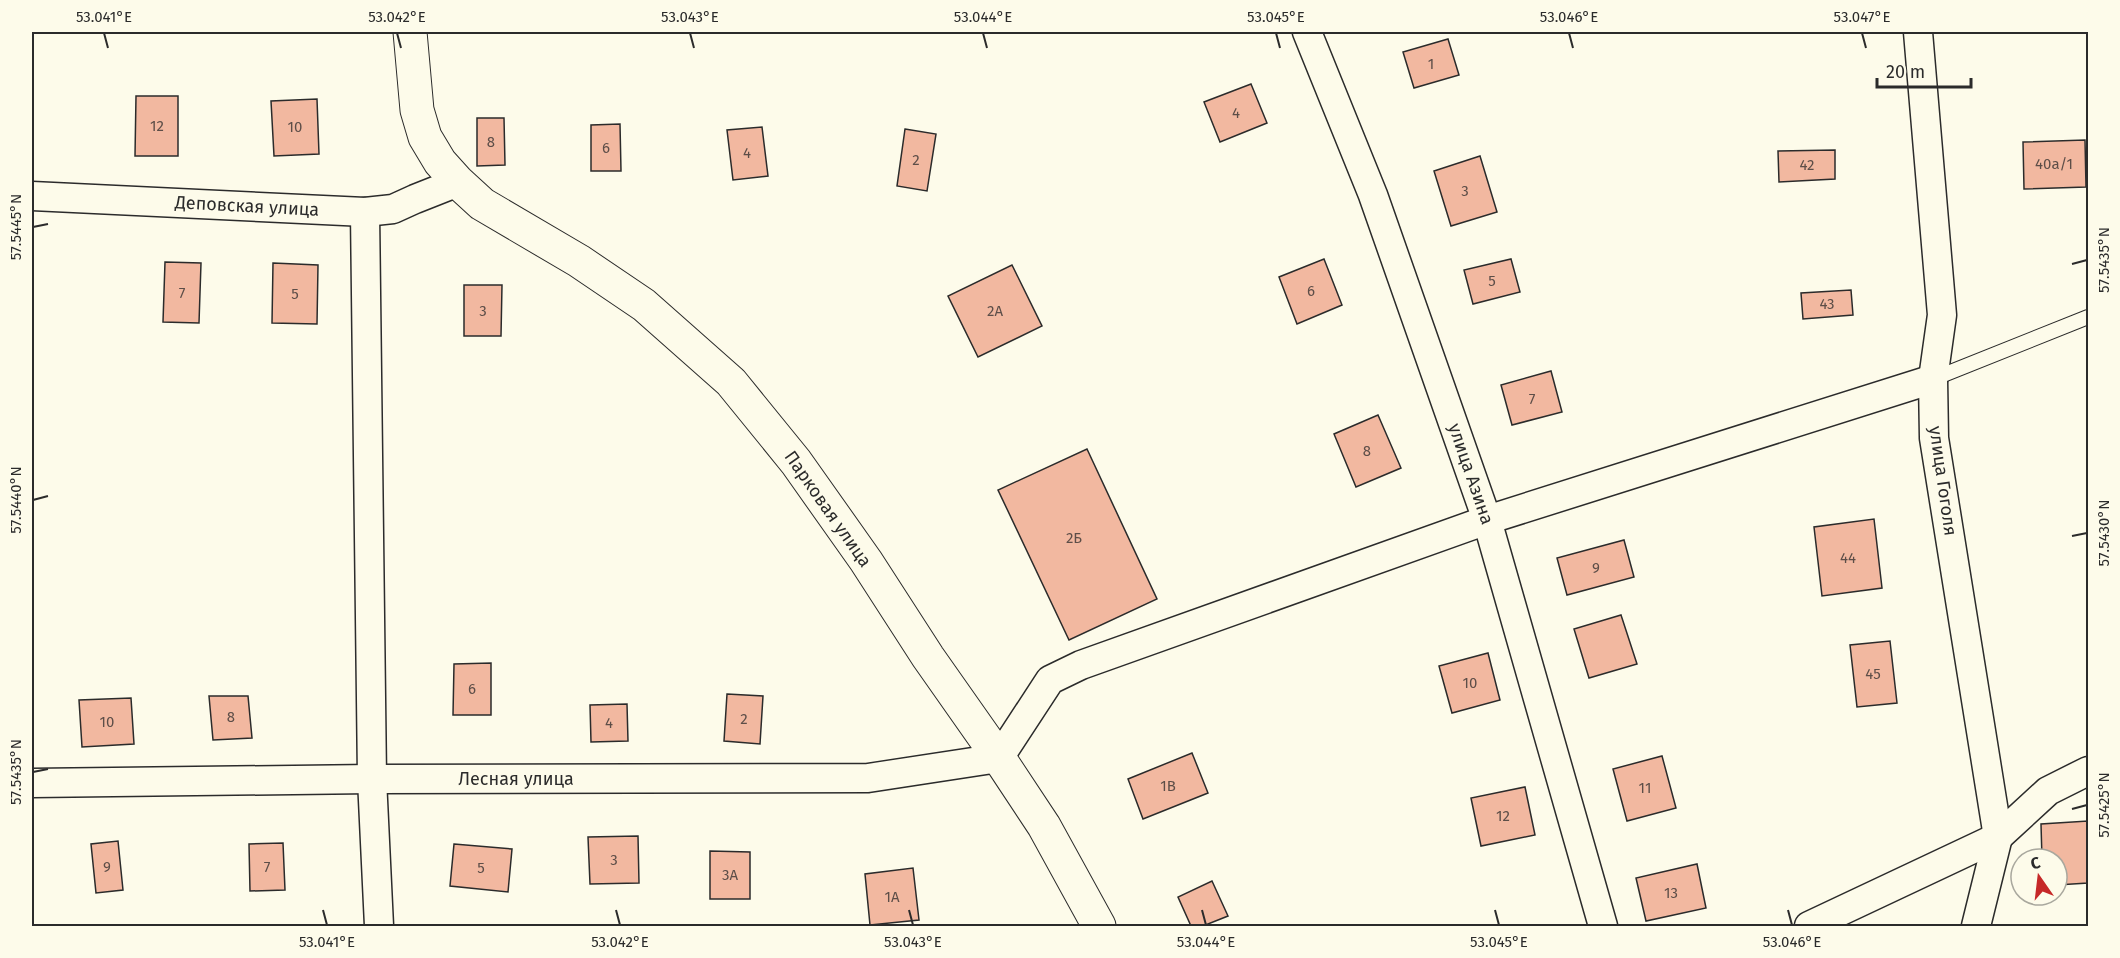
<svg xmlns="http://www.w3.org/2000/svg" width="2120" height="958" viewBox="0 0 2120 958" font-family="'Fira Sans',sans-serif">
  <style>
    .building { fill: #f2b8a0; stroke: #2b2b2b; stroke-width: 1.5 }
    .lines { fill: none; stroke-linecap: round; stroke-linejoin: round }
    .service-casing { stroke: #2b2b2b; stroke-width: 16 }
    .minor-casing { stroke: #2b2b2b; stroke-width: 31 }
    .secondary-casing { stroke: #2b2b2b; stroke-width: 35 }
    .service { stroke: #fdfbea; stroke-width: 14 }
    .minor { stroke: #fdfbea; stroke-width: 28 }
    .secondary { stroke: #fdfbea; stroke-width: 33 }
    .ticks { fill: none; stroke: #2b2b2b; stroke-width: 2 }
    .labels { text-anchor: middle; stroke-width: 4.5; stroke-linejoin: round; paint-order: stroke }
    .number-label { font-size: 15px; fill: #5d4e48 }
    .street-label { font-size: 18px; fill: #2b2b2b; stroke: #fdfbea }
    .neatline { fill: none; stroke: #2b2b2b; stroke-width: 2 }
    .ticks-label { font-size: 15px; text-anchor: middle; fill: #2b2b2b }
  </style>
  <rect width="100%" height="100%" fill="#fdfbea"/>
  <g class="building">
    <path d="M1448,39L1459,75L1414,88L1403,52Z"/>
    <path d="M1251,84L1267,123L1220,142L1204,102Z"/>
    <path d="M136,96H178V156H135Z"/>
    <path d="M317,99L319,154L274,156L271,101Z"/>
    <path d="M477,118H504L505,165L477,166Z"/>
    <path d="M620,124L621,171H591V125Z"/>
    <path d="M762,127L768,176L733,180L727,130Z"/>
    <path d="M905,129L936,134L927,191L897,186Z"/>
    <path d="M2085,140L2086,187L2024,189L2023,142Z"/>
    <path d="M1835,150V179L1779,182L1778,151Z"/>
    <path d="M1480,156L1497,212L1451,226L1434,171Z"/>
    <path d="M1324,259L1342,305L1297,324L1279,277Z"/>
    <path d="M1511,259L1520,292L1473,304L1464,270Z"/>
    <path d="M165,262L201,263L199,323L163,322Z"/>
    <path d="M273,263L318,265L317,324L272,323Z"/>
    <path d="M1012,265L1042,326L978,357L948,296Z"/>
    <path d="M464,285H502L501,336H464Z"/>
    <path d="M1851,290L1853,315L1803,319L1801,293Z"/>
    <path d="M1551,371L1562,412L1512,425L1501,385Z"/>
    <path d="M1378,415L1401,468L1356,487L1334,434Z"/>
    <path d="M1087,449L1157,599L1069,640L998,490Z"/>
    <path d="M1874,519L1882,588L1822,596L1814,527Z"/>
    <path d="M1624,540L1634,577L1567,595L1557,558Z"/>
    <path d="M1621,615L1637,664L1589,678L1574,629Z"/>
    <path d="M1890,641L1897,703L1857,707L1850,645Z"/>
    <path d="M1488,653L1500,700L1452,713L1439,666Z"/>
    <path d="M491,663V715H453L454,664Z"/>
    <path d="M727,694L763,696L760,744L724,741Z"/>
    <path d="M209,696H248L252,738L213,740Z"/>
    <path d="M131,698L134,744L82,747L79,700Z"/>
    <path d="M627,704L628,741L591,742L590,705Z"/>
    <path d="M1192,753L1208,793L1143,819L1128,779Z"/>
    <path d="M1662,756L1676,808L1627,821L1613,769Z"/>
    <path d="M1525,787L1535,835L1481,846L1471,798Z"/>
    <path d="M2088,821V883L2057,885V859H2042L2041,824Z"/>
    <path d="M638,836L639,883L590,884L588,837Z"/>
    <path d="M118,841L123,890L96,893L91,844Z"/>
    <path d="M283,843L285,890L250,891L249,844Z"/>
    <path d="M454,844L512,849L508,892L450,886Z"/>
    <path d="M710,851L750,852V899H710Z"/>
    <path d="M1697,864L1706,908L1646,921L1636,878Z"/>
    <path d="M913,868L919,920L870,925L865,874Z"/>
    <path d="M1212,881L1228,916L1203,926H1191L1178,897Z"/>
  </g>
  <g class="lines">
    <defs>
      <path id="service" d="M1933,379L2088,317"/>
      <g id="minor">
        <path d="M1307,32L1373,195L1487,520L1603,926"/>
        <path d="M1918,32L1942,315L1933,379L1934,438L1998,837L1976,926"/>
        <path d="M32,196L365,212L393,209L415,199L458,182"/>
        <path d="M365,212L372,779L379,926"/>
        <path d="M32,783L372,779L868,778L999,758L1050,680L1081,665L1487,520L1933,379"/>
        <path d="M1809,926L1998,837L2048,791L2088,771"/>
      </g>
      <path id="secondary" d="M410,32L417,110L425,137L440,162L458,182L482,204L579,261L644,305L731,382L796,462L866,561L928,657L999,758L1044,826L1099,926"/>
    </defs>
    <use href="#service" class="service-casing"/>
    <use href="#minor" class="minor-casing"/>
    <use href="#secondary" class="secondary-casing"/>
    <use href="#service" class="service"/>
    <use href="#minor" class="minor"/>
    <use href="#secondary" class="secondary"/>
  </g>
  <path class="ticks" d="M104,33L108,48M397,33L401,48M690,33L694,48M983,33L987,48M1276,33L1280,48M1569,33L1573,48M1862,33L1866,48M33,227L48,224M2072,264L2087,260M33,500L48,496M2072,536L2087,533M33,772L48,769M2072,809L2087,805M323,910L327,925M616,910L620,925M909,910L913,925M1202,910L1206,925M1495,910L1499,925M1788,910L1792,925"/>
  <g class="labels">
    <g class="number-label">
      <text x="1431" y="69">1</text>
      <text x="1236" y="118">4</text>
      <text x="157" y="131">12</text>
      <text x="295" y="132">10</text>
      <text x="491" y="147">8</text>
      <text x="606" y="153">6</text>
      <text x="747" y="158">4</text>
      <text x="916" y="165">2</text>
      <text x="2054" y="169">40а/1</text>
      <text x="1807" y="170">42</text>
      <text x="1465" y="196">3</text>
      <text x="1492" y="286">5</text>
      <text x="1311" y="296">6</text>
      <text x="182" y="298">7</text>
      <text x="295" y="299">5</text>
      <text x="1827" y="309">43</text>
      <text x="483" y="316">3</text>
      <text x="995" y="316">2А</text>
      <text x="1532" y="404">7</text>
      <text x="1367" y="456">8</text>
      <text x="1074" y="543">2Б</text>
      <text x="1848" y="563">44</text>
      <text x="1596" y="573">9</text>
      <text x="1873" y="679">45</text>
      <text x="1470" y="688">10</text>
      <text x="472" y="694">6</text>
      <text x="231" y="722">8</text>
      <text x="744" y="724">2</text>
      <text x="107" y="727">10</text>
      <text x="609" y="728">4</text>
      <text x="1168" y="791">1В</text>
      <text x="1645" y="793">11</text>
      <text x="1503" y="821">12</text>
      <text x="614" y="865">3</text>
      <text x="107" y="872">9</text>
      <text x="267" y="872">7</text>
      <text x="481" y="873">5</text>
      <text x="730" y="880">3А</text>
      <text x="1671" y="898">13</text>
      <text x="892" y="902">1А</text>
    </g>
    <g class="street-label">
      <text transform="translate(247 206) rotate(3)" y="6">Деповская улица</text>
      <text transform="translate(1471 474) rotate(71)" y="6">улица Азина</text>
      <text transform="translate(1943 481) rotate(82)" y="6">улица Гоголя</text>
      <text transform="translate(828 509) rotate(55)" y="6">Парковая улица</text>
      <text x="516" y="785">Лесная улица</text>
    </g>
  </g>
  <rect width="2120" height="958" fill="none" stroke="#fdfbea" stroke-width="66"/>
  <g transform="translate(2039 877) rotate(346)"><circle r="28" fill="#fdfbea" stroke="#a9a89e" stroke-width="1.5"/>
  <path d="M0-4.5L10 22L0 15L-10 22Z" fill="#c62828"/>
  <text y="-9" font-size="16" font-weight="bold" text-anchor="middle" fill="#2b2b2b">С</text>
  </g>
  <path d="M1877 78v9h94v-9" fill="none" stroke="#2b2b2b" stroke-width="3"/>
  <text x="1886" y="78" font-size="18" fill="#2b2b2b" stroke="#fdfbea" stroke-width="4.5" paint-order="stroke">20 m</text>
  <rect x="33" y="33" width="2054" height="892" class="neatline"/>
  <g class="ticks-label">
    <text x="104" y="22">53.041°E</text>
    <text x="397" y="22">53.042°E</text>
    <text x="690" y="22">53.043°E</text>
    <text x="983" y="22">53.044°E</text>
    <text x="1276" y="22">53.045°E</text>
    <text x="1569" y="22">53.046°E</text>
    <text x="1862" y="22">53.047°E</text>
    <text transform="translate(16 227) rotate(-90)" y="5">57.5445°N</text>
    <text transform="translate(2104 260) rotate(-90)" y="5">57.5435°N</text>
    <text transform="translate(16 500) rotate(-90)" y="5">57.5440°N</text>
    <text transform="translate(2104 533) rotate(-90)" y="5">57.5430°N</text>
    <text transform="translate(16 772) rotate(-90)" y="5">57.5435°N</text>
    <text transform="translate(2104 805) rotate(-90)" y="5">57.5425°N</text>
    <text x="327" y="947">53.041°E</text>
    <text x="620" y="947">53.042°E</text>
    <text x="913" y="947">53.043°E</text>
    <text x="1206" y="947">53.044°E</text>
    <text x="1499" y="947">53.045°E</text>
    <text x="1792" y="947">53.046°E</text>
  </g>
</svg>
